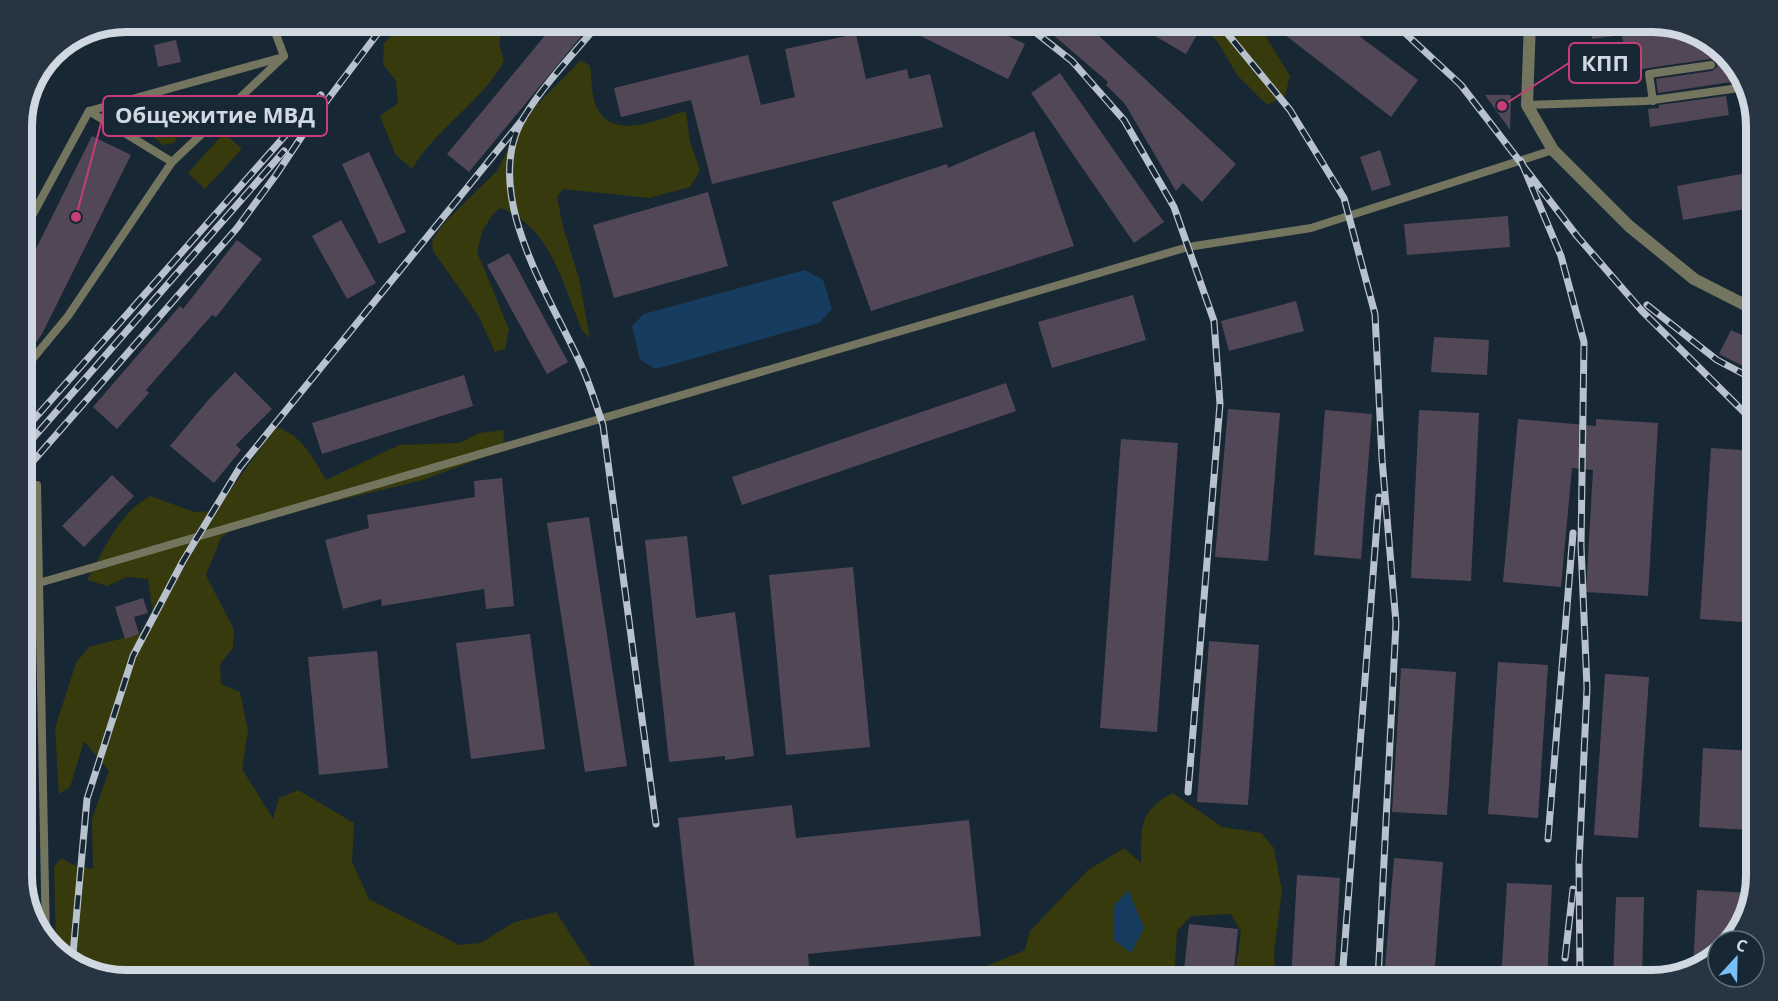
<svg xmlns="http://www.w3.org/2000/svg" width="1778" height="1001" viewBox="0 0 1778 1001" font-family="'Open Sans',sans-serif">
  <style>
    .green { fill: #363a0d }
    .water { fill: #163d5f }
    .building { fill: #524757 }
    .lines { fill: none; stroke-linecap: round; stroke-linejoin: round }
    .service { stroke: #73755f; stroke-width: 8 }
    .minor { stroke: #73755f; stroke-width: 12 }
    .tertiary { stroke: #73755f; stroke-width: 12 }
    .rail-casing { stroke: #b8c2cc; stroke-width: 7 }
    .rail { stroke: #182734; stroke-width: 4.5; stroke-dasharray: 14; stroke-linecap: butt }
    .rim { fill: none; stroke: #d0d9e2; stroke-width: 8 }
    .leader { fill: none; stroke: #c53f76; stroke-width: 2 }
    .callout-dot { fill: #c53f76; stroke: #182734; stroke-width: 2 }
    .callout { fill: #182734; stroke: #c53f76; stroke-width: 2 }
    .callout-label { font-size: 22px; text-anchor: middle; font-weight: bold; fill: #d0d9e2 }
  </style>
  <rect width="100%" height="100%" fill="#182734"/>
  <g class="green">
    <path d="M405,21H505L499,43L504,61C481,103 436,128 412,169L396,155L380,116L398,103L396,81L383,64L384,43Z"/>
    <path d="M1195,21H1266L1267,38L1290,76L1285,96L1267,105L1238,76L1217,41Z"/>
    <path d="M581,60L590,66C592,78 591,97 597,108C614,142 660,118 686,111L690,142L700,170L690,187L649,198L563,189L557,197L563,227L579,278L590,339L582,330C563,286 552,228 501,208L493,214L482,232L477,252L509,329L505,349L495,352L478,315L433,251L432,240L444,223L497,171L523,119Z"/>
    <path d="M185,105L191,111L174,143L163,145L143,128L146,119Z"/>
    <path d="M224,133L242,149L205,189L188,173Z"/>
    <path d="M276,427C303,436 312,457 326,480L399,445L459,443L479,433L504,430L503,450L423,480L237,525L221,538L206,575L234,630L233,648L220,664L221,684L240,692L248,731L242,769L273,819L279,798L298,790L354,823L352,862L369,899L459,945L480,943L515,922L556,912L600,980H125L73,966L56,949L54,867L61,858L74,865L93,869L92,819L109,771L84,741L70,787L59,794L55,728L76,663L89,647L139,634L154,619L148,579L127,577L107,586L87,580C105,549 117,515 150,496L195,512L215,511Z"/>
    <path d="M1173,793L1222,827L1261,833L1274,848L1282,891L1274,951L1276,980H1234L1241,932L1231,914L1191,916L1177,931L1174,980H961L967,974L1025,950L1030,931L1088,870L1124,848L1141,863C1142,827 1137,812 1173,793Z"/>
  </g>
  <g class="water">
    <path d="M805,270L823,280L832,309L819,323L656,369L640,360L632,326L644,314Z"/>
    <path d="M1128,890L1144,928L1131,953L1114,940L1113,907Z"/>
  </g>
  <g class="building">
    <path d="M557,21H567L583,34L469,172L447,154Z"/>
    <path d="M890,21H977L1025,44L1008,79Z"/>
    <path d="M1037,21H1083L1236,164L1202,202L1183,183L1176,191L1125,104L1106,85L1108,82Z"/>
    <path d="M1129,21H1189L1201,28L1186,54Z"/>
    <path d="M1267,21H1339L1418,80L1391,117Z"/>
    <path d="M1589,21H1653L1702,34L1703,43L1712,42L1736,66L1738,81L1658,93L1656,79L1712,71L1717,67L1716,62L1710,59L1628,71L1622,35L1592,39Z"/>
    <path d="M856,34L866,79L907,69L909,79L930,74L943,127L712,184L691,100L621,117L614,88L748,55L761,105L795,97L785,49Z"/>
    <path d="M176,40L181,62L158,67L154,45Z"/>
    <path d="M1060,73L1164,222L1134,243L1031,93Z"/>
    <path d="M1485,95H1511L1510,130Z"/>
    <path d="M1726,96L1729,115L1650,127L1648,109L1659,108V105Z"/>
    <path d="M1034,131L1074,246L871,311L832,202L947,164L948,168Z"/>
    <path d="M92,136L131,155L42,334L21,363V279Z"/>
    <path d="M1380,150L1391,185L1372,191L1360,157Z"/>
    <path d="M369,152L406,232L379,244L342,164Z"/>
    <path d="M1757,171V207L1683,220L1677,186Z"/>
    <path d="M708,192L728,266L614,298L593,225Z"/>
    <path d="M1508,216L1510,247L1407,255L1404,224Z"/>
    <path d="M341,220L376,283L347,299L312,236Z"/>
    <path d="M237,240L262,259L216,317L212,315L146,390L149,393L117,429L93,407L180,306L183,309Z"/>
    <path d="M509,253L568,362L547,374L487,265Z"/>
    <path d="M1133,295L1146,340L1052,368L1038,322Z"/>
    <path d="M1296,301L1304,331L1229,351L1221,321Z"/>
    <path d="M1731,330L1757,342V373L1719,354Z"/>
    <path d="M1434,337L1489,340L1487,375L1431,372Z"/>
    <path d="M235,372L272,409L236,445L241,450L214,483L170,446L209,399Z"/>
    <path d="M464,375L473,406L322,454L312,423Z"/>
    <path d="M1006,383L1016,411L742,505L732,477Z"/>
    <path d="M1228,409L1280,413L1268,561L1215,557Z"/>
    <path d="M1325,410L1372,414L1361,559L1314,555Z"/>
    <path d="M1419,410L1479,413L1471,581L1411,578Z"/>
    <path d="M1518,419L1596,426V419L1658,423L1648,596L1586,592L1593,470L1572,468L1561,587L1503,582Z"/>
    <path d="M1121,439L1178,443L1157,732L1100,728Z"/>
    <path d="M1711,448L1757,451V623L1700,619Z"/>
    <path d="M112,475L134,496L84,547L62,526Z"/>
    <path d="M502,478L514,606L486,609L484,589L382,606L381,599L343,609L325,540L369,528L367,515L475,497L474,481Z"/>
    <path d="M589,517L627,766L585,772L547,523Z"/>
    <path d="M687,536L696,618L735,612L754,756L725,760V756L669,762L645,540Z"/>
    <path d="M853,567L870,747L786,755L769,575Z"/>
    <path d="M143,598L148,613L134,617L139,634L125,639L115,607Z"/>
    <path d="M530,634L545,749L471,759L456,643Z"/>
    <path d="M1209,641L1259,645L1248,805L1197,802Z"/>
    <path d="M377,651L388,768L319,775L308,657Z"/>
    <path d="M1498,662L1548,665L1538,818L1488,814Z"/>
    <path d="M1401,668L1456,672L1447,815L1392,812Z"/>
    <path d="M1605,674L1649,677L1638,838L1594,835Z"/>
    <path d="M1703,748L1753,751L1749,830L1699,827Z"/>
    <path d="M792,805L796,838L969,820L981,936L808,954L810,980H696L678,818Z"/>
    <path d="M1394,858L1443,862L1434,980H1384Z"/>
    <path d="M1297,875L1340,878L1334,980H1291Z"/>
    <path d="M1507,883L1552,885L1547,980H1501Z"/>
    <path d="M1697,890L1752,893L1743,928L1730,941H1718V953L1705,966L1693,969Z"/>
    <path d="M1616,897H1644L1642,980H1613Z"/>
    <path d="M1189,924L1238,929L1233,980H1183Z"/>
  </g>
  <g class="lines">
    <g class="service">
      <path d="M271,21L284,56"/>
      <path d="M1653,101L1649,74L1711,65"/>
      <path d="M1527,105L1646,101L1746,87L1744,78"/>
      <path d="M89,111L172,162"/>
      <path d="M21,236L89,111L283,57"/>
      <path d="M1748,307L1757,298"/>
      <path d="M21,373L68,316L172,162L284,56"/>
      <path d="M37,485L39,583"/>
      <path d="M46,940L39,583L1188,247L1311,228L1553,150"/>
    </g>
    <path class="minor" d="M1530,21L1527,105L1553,150L1629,226L1694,279L1757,311"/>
    <path class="tertiary" d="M85,29L97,27"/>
    <defs>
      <g id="rail">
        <path d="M601,21C575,52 545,83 524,117C479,192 550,296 581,365C590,384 596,405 603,425L656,824"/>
        <path d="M1021,21L1072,61L1124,120L1174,207L1214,321L1220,404L1188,792"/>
        <path d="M1214,21L1222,27L1290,110L1344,198L1375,314L1382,459L1396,623L1378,980"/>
        <path d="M1392,21L1461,85L1577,236L1642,311L1757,425"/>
        <path d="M1521,161L1561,256L1584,342L1581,546L1587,688L1579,864L1580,978"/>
        <path d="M1647,305L1717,360L1757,381"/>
        <path d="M21,434L321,95"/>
        <path d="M21,452L284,151"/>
        <path d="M21,475L237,228L276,175L316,115L387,21"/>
        <path d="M1548,839L1573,533"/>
        <path d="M1565,958L1573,889"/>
        <path d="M72,965L87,799L133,656L183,561L240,467L523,119"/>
        <path d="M1342,980L1379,497"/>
      </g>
    </defs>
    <use href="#rail" class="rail-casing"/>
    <use href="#rail" class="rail"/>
  </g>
  <path d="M0 0H1778V1001H0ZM126 32H1652A94 94 0 0 1 1746 126V876A94 94 0 0 1 1652 970H126A94 94 0 0 1 32 876V126A94 94 0 0 1 126 32Z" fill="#273542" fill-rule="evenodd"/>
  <path class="rim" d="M126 32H1652A94 94 0 0 1 1746 126V876A94 94 0 0 1 1652 970H126A94 94 0 0 1 32 876V126A94 94 0 0 1 126 32Z"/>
  <path class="leader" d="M1502 106L1569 63M76 217L103 116"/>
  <g class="callout-dot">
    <circle cx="1502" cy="106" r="6"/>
    <circle cx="76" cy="217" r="6"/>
  </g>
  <g class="callout">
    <rect x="1569" y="43" width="72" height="40" rx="6"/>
    <rect x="103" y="96" width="224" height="40" rx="6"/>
  </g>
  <g class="callout-label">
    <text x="1605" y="71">КПП</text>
    <text x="215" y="123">Общежитие МВД</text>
  </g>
  <g transform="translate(1736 959) rotate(22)"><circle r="28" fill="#182734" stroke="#626e7a" stroke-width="1.5"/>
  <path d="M0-4.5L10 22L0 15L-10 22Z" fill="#79bff8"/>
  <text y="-9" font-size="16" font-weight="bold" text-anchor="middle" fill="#d0d9e2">С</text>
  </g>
</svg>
